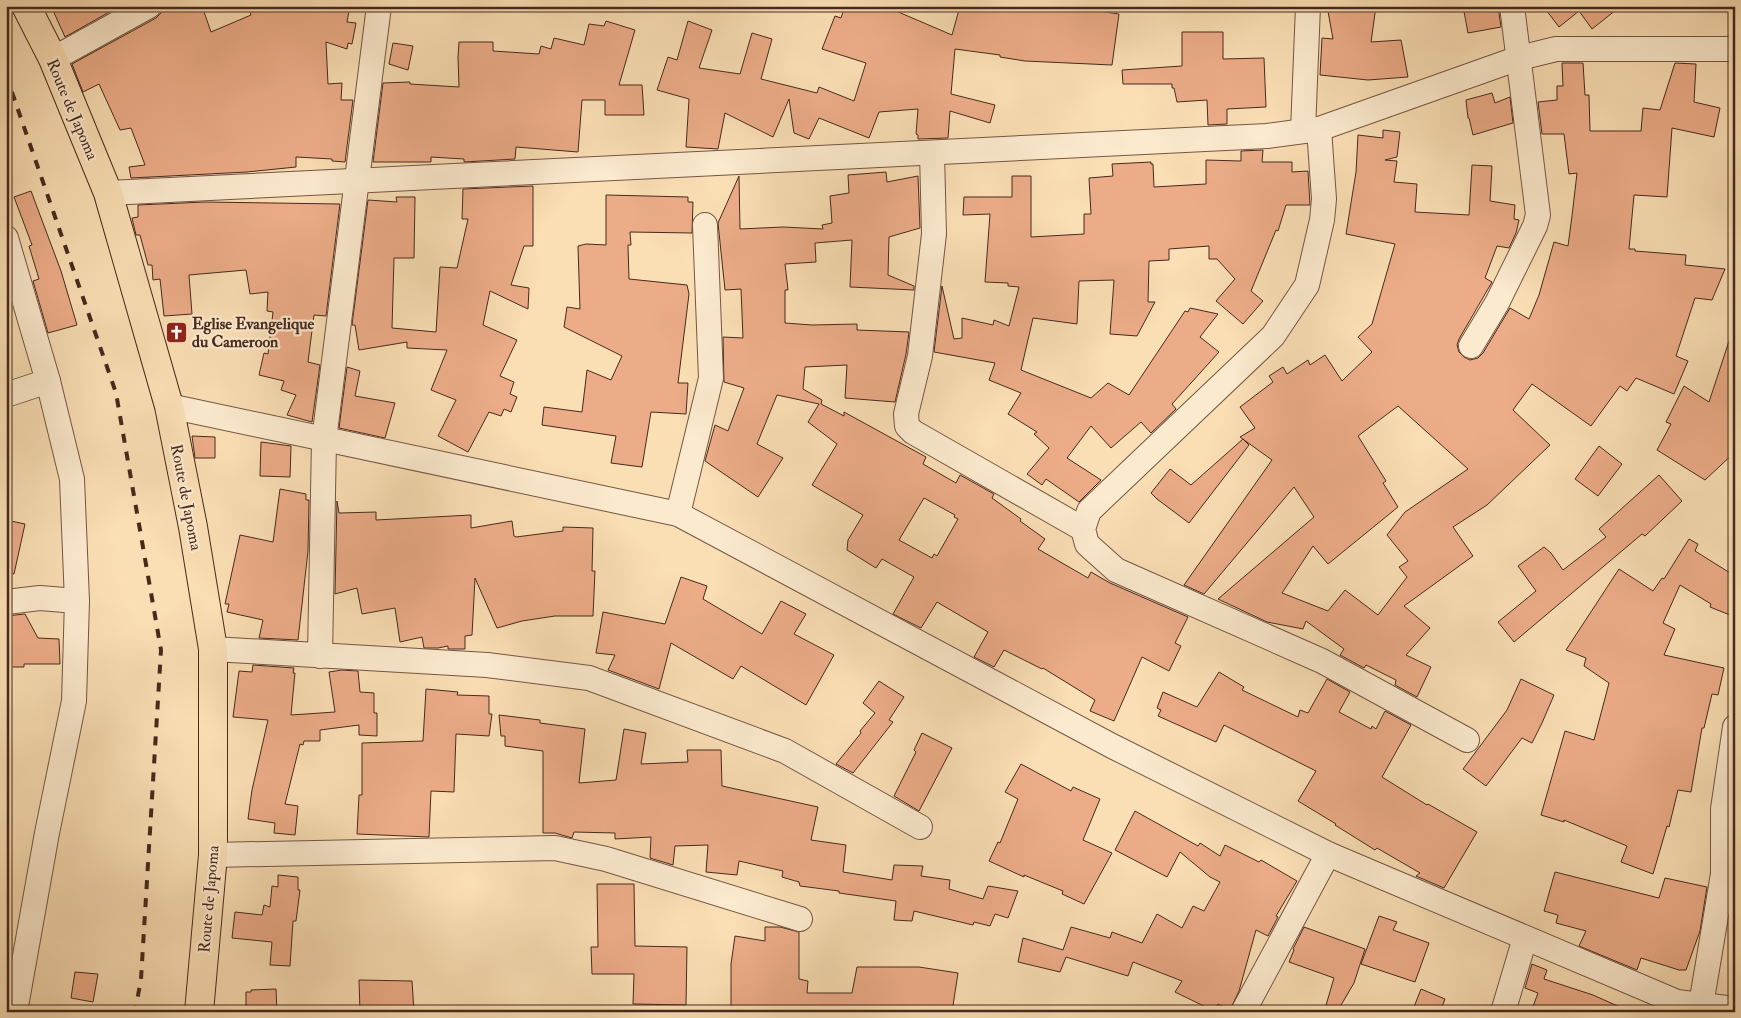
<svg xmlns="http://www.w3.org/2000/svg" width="1741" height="1018" viewBox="0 0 1741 1018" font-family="'IM FELL Double Pica',serif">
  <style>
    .building { fill: #ecac88; stroke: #47291e; fill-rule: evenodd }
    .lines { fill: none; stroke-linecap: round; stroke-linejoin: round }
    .minor-casing { stroke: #745644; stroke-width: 26 }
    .primary-casing { stroke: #47291e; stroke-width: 30 }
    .minor { stroke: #fceace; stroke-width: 24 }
    .primary { stroke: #fadeb4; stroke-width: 28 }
    .rail { stroke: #47291e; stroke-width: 4; stroke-dasharray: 9 9; stroke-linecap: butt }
    .labels { text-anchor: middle; stroke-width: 4.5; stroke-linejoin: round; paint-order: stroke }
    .street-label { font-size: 16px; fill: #47291e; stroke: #fceace }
    .poi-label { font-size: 16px; font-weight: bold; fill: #47291e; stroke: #fceace; text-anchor: start }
  </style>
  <rect width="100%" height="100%" fill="#fadeb4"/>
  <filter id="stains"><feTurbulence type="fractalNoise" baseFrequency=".004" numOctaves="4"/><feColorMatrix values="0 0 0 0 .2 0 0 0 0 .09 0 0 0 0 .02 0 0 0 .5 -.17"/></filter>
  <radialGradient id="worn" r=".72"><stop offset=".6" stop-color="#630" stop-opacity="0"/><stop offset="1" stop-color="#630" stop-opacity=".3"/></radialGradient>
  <g class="building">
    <path d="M51,6H120L65,37Z"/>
    <path d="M163,6H202L211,32L251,15L248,6H350L347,22L356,23L352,44L348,43L347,49L326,42L328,84L342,83L341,100H353L345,162L332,161V159L296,157V167L247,172L131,178L129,167L145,165L131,128L120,130L99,84L83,92L72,64L156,18L161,13Z"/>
    <path d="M845,6H898L896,11L952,35L960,6H1079V8L1119,14L1112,65L1025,61L1000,57V55L955,49L951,94L995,105L990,123L950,111L948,138L918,139V135L916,134L918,109L879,112L869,138L819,118L809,139L794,133L789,99L773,137L725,113L718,149L686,147L689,99L657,90L668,57L677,60L688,21L712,30L699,68L740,74L752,33L772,39L761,79L817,93L819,87L854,101L866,63L822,49L835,16L841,18Z"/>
    <path d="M1327,6H1376L1371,42L1401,40L1408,77L1368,80L1320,75L1322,38L1333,39Z"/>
    <path d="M1463,6H1498L1501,27L1468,33Z"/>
    <path d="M1543,6H1621L1592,29L1579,11L1559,27Z"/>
    <path d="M606,21L635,30L619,85H642L644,115H605V100H582L578,152L516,147L515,159L464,162V159L431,157V162H373L383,83L410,82V84L459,87L458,57L459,42H493V51L539,54L541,46L551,49L554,38L584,45L589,24L604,26Z"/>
    <path d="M1182,32H1223V59L1264,58L1266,107L1227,109V124L1208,125L1207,100L1177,102L1174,88H1172V84H1123L1122,70L1182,66Z"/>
    <path d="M393,43L413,46L408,70L389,64Z"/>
    <path d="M1562,63H1583L1585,95H1589L1590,131H1641L1643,108L1660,110L1675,63L1696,64L1694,102L1720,108L1714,137L1672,128L1667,197L1634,195L1629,249H1635V251L1686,255L1685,265L1725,269L1712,300L1695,298L1676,356L1688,361L1674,394L1636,378L1627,391L1620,386L1591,426L1532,384L1513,410L1550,445L1487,505L1453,527L1473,556L1404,606L1430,628L1406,655L1431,667L1417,697L1395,685L1396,680L1366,665L1364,668L1340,655L1344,649L1306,621L1303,629L1267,622L1218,599L1314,517L1294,487L1204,594L1184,585L1272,460L1240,437L1255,428L1240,407L1273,382L1269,376L1283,367L1287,374L1308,360L1310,365L1325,355L1342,381L1372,352L1358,337L1372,324L1395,244L1346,234L1356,172L1358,135L1383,138V130L1400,132L1397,157L1385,160L1397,161L1394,182L1417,184L1415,212L1469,215L1472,165L1492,166L1490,201L1515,205L1514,219L1519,220L1516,233L1509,248L1497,246L1485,278L1492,282L1459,339L1457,345L1459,352L1464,357L1470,360L1478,358L1483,353L1510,308L1529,319L1539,295L1554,242L1568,246L1572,216L1577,173L1569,174L1564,134H1542L1538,102L1557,100V86H1563ZM1398,406L1468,469L1405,512L1387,535L1408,561L1399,567L1407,577L1378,615L1345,590L1328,611L1282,593L1313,546L1328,564L1398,507L1383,483L1386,481L1358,436Z"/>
    <path d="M1492,93L1495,103L1510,97L1513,123L1473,135L1469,118H1468L1466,100Z"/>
    <path d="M1263,150L1262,162H1292V172L1308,171L1310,205H1286L1278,231L1276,230L1251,291L1263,301L1243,324L1216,301L1235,279L1217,259H1209V246L1169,249V260L1149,261L1148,302H1155L1137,336L1110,334L1114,280L1079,281L1077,324L1033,318L1021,370L1091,398L1108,383L1129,395L1185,311L1188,312L1190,308L1218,314L1200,337L1219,352L1172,404L1176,409L1151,433L1141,422L1111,448L1091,426L1067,458L1101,480L1079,502L1046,479L1042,485L1027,474L1049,448L1034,434L1037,432L1008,414L1021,393L989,380L995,363L934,352L942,286L954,339L962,338V318L993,325L994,320L1009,326L1019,287L1008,286V283L985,282L990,214L963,215L964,197H1012V176H1031V237L1084,234V214H1091L1089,178L1113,176L1112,164L1151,162V164H1153L1154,187L1206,184V160L1241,161V151Z"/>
    <path d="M886,172L887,182L918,176L920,228L889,237L888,275L914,286V290L850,287L852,240L815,243L816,262L785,264L788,290H785V323L812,325L857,324V330L909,332L906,354L895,402L845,398L847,365L805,367L803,389L822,400L821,404L844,416V412L926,457L923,464L956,483L960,475L994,494L992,498L1021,519L1020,521L1045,539L1038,549L1088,578L1091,572L1110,583L1188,617L1175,643L1181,646L1169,671L1142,657L1114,721L1090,711L1095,700L1043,668L1042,669L1004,650L994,667L974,657L988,632L937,602L921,628L893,614L914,577L882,559L876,568L847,550L848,540L863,515L812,485L837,444L808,422L819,404L777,395L757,444L783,458L758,497L705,461L715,425L728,431L744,388L724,382L723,337L743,338L741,289L725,290L718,223L739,176L740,229L783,227L823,229L822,225L832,223L830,196L849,193L848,175ZM924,498L955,515L954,517L958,519L937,556L934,554L932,558L899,540Z"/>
    <path d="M533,186V246H524L511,285L529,288L528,309L490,291L483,325L517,340L500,376L514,382L510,394L517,397L511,412L504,409L501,416L489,412L468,452L438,436L456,400L431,390L447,350L407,348V342L359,350L355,325H352L368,200L397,202L396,197H415L414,258H394L392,328L436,332L440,267L457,268L468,219H462L463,189Z"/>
    <path d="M31,191L61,271L77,325L48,333L33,281L39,279L29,246L32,245L14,197Z"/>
    <path d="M606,195L688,197V202H693L692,233L630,232L631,245H628L629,279L687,285L689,294L678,383H688L686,414L651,412L642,467L611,463L616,436L542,425L544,407L582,412L587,370L611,380L622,356L564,327L567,307L580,309L578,246L586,244L606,245Z"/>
    <path d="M205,202L340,204L326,316L314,315L308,362L320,365L312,422L287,415L296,395L281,390L284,381L259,375L264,353L268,354L273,312L267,311L268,292L250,294L246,270L189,275L192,314L164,316L160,279L153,280L152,265H148L140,235H136L132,218L138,217V205Z"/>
    <path d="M1731,335H1735V452L1705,480L1657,450L1671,424L1666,422L1684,386L1709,402Z"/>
    <path d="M347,367L360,371L355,396L395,403L385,438L339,428Z"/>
    <path d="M192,436L215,437V458H195Z"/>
    <path d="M1243,439L1249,445L1189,523L1157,499L1151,493L1170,469L1191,485Z"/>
    <path d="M261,442L291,446L290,477L260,476Z"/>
    <path d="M1599,446L1622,464L1598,496L1575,479Z"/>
    <path d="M1659,475L1682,501L1645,536L1642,534L1514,642L1498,622L1536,591L1518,566L1544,547L1551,553L1563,570L1606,537L1599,529Z"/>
    <path d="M280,489L306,494V500H309L308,551L298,640L259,638L263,620L227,612L229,604H225L240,535L273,542Z"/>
    <path d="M337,501L339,513L376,512V520L471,515V528L512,521L514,536L516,537L563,531V527L593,528L592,571H595L593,616H555L522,621L497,628L475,578L472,635L465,636V649H448V646L438,648H424L422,637L400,642L395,608L362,614L357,588L335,594Z"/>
    <path d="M6,520L25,524L14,574L6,573Z"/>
    <path d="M1689,539L1698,544L1695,551L1735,576V617L1710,607L1711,604L1680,585L1663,623L1675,629L1664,655L1724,668L1718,695L1712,694L1704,728H1702L1691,792L1678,790L1669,827L1667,826L1653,874L1621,862L1627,846L1564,820V822L1541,815L1565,731L1594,740L1609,683L1584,666L1586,658L1566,650L1619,569L1653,591L1662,578L1664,579Z"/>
    <path d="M681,577L707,586L703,599L762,634L781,601L806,614L794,634L834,655L806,705L741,666L733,679L671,643L659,689L608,670L615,655L596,653L603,612L665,624Z"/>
    <path d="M25,614L38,638L59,639L60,664H24V667H6V616Z"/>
    <path d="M253,665L294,668L293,673H295L291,715L335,712L329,672L342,670L358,671L360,692L374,693V713H377V736L359,735V725L320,730V741H304L303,745L300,744L285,804L298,806L295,835L274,833L275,823L248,819L252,790L268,720L233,717L239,671L252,672Z"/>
    <path d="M1219,672L1244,687L1242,690L1298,717L1300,710L1308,713L1327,679L1350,692L1339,712L1371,729L1372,726L1376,729L1385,711L1411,725L1382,777L1427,805L1428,804L1477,832L1444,888L1416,876L1420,873L1377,848L1375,850L1335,825L1336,824L1298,801L1316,771L1224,725L1216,742L1158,716L1161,710L1157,708L1163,692L1197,707Z"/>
    <path d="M1521,679L1554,695L1542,723L1532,743L1522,738L1486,786L1463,769L1507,710Z"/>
    <path d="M879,681L904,697L889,720L893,722L853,773L836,764L861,733L860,731L875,713L863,703Z"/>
    <path d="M426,689L458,692L457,695L489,696V714H492L489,736L456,734L454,792L431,791L429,837L357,834L359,795H362V743L423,741Z"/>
    <path d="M499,715L540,720V723L585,729L579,783L616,780L624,729L646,733L641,764L688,762L687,750H721L722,786L818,807L811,840L846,845L843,872L892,880L894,865L923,866L921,876L950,880L949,889L983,899L988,886L1018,891L1008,918L995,914L990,926L974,922L973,925L914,911L912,921L894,920L896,901L839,893V891L800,886L799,882L782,877L783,871L739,861L737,875L706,872L708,845L675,846L673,865L650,858L651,837L615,839V833L574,832L572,838L555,833H543V751L505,746V736H501Z"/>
    <path d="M922,733L952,748L919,811L894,796L916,752L914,750Z"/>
    <path d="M1021,764L1071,791L1073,787L1100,799L1083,840L1112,853L1084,904L1062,894L1063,891L1024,875V877L989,861L998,842L1000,843L1018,799L1005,792Z"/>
    <path d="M1135,811L1198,846L1200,843L1220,856L1225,845L1259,862L1261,860L1297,881L1276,916L1278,917L1268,936L1256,930L1239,991L1230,1010L1218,1004L1214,1011L1175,992L1182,981L1133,962L1128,976L1066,957L1060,972L1018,962L1023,938L1063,950L1071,927L1110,938L1112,932L1142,943L1157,914L1182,928L1193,906L1204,911L1220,882L1210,877L1180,852L1167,877L1115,850Z"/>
    <path d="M1555,872L1659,898L1665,878L1707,887L1700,931L1686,970H1679L1641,958L1637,970L1579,946L1586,931L1556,923L1558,915L1544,911Z"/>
    <path d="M278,875L298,877V890H300L296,921H293L290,966L270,965L272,942L232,938L235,912L262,915L264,905L270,907L272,886L278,887Z"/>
    <path d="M597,884H634L635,946L687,947L686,1005L633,1004L634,974H592L591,947H598Z"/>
    <path d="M1379,916L1397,922L1393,930L1429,943L1415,982L1361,964Z"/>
    <path d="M765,927H780L799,932V979L808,981L807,993H852L857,967H919L958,973L952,1012H731V964L735,936L765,941Z"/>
    <path d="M1304,927L1365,949L1354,983L1337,1012H1324L1334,978L1289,962L1294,950L1293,949Z"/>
    <path d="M1532,964L1547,970L1544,979L1593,995L1631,1012H1531L1538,993L1525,988Z"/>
    <path d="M75,972L98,974L93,1002L71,998Z"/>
    <path d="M359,980L412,981L414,1012H360Z"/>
    <path d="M276,989L277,1012H246V992H251V990Z"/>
    <path d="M1421,989L1445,999L1440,1012H1412Z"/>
  </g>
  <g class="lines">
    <defs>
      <g id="minor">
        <path d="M53,59L149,6"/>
        <path d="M1319,129L1324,199L1322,220L1307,285L1273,336L1089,511L1083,529L1087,544L1116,570L1322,661L1467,740"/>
        <path d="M1303,131L1308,6"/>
        <path d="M932,153L934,234L920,356L906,414L907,426L913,432L1083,529"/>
        <path d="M108,193L1267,136L1319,129L1519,58L1556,49H1735"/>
        <path d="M6,238L48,381L72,479L77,601L74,701L47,833L15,1012"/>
        <path d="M1471,346L1497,303L1535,226L1538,215L1512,6"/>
        <path d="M6,395L48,381"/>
        <path d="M169,406L678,514L1112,746L1328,854L1677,1002L1735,1009"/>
        <path d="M678,514L711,378L705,225"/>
        <path d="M6,602L40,598L77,601"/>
        <path d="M213,649L487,665L589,678L785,751L920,827"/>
        <path d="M320,656L324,440L379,6"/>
        <path d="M213,855L555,848L606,859L800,919"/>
        <path d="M1701,1005L1723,874V809L1735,727"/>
        <path d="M1243,1012L1328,854"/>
        <path d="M1503,1012L1525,938"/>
      </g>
      <path id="primary" d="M26,6L53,59L108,193L169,406L193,527L213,649V855L199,1012"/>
    </defs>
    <use href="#minor" class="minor-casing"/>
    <use href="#primary" class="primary-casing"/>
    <use href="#minor" class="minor"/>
    <use href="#primary" class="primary"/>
    <path class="rail" d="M6,75L116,393L161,650L141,979L135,1012"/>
  </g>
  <defs>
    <symbol id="church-square" viewBox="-11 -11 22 22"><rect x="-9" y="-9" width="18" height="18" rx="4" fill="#8f2418" stroke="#fceace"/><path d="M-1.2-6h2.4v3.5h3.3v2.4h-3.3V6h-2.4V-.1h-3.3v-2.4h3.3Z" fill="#fff"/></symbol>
  </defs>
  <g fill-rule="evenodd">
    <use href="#church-square" x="164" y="320" width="25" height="25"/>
  </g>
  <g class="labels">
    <g class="street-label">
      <text transform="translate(73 109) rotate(67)" y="6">Route de Japoma</text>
      <text transform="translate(187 497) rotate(79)" y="6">Route de Japoma</text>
      <text transform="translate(208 899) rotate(-85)" y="6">Route de Japoma</text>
    </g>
    <g class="poi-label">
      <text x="192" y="329">Eglise Evangelique<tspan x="192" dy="18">du Cameroon</tspan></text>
    </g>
  </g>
  <rect width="1741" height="1018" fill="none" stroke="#fadeb4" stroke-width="25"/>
  <rect x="8" y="8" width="1726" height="1003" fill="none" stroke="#47291e" stroke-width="2.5"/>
  <rect x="12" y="12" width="1716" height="993" fill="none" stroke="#47291e"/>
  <rect width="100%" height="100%" filter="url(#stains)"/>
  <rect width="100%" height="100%" fill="url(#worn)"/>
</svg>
